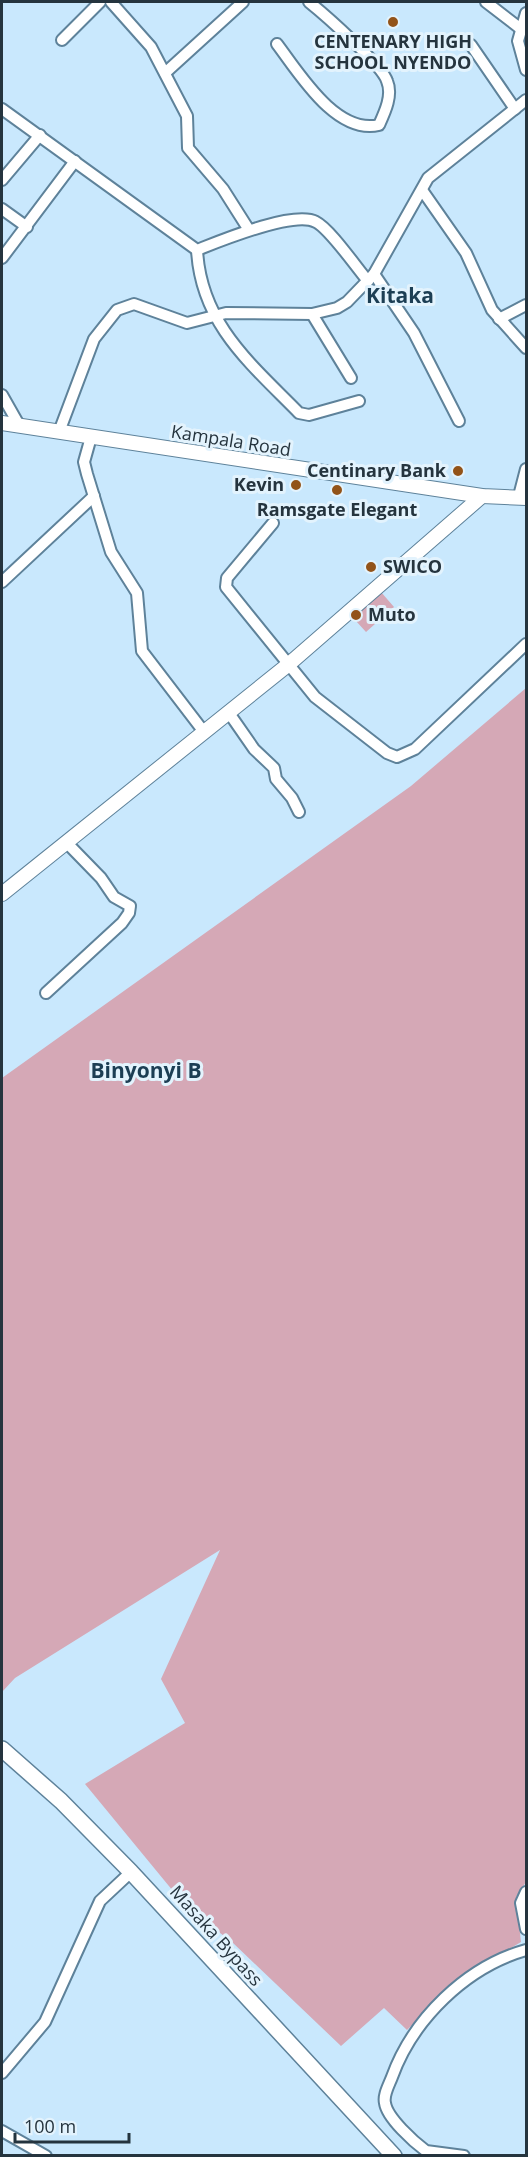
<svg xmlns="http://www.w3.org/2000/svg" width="528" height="2157" viewBox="0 0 528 2157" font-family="'Open Sans',sans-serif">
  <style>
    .green { fill: #d5a8b6 }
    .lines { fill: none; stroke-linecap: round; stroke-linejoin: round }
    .minor-casing { stroke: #5e829a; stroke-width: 14 }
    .major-casing { stroke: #5e829a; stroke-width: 16 }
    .highway-casing { stroke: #5e829a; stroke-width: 18 }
    .minor { stroke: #fff; stroke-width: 10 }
    .major { stroke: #fff; stroke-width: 14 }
    .highway { stroke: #fff; stroke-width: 15 }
    .poi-dot { fill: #925319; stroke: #e3f3fd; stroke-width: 2 }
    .labels { text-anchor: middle; stroke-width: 6; stroke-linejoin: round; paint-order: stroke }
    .poi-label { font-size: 18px; font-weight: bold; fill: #25343e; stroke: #e3f3fd }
    .street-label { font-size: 18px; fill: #25343e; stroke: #e3f3fd }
    .quarter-label { font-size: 21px; font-weight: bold; fill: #1c3e54; stroke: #e3f3fd }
  </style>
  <rect width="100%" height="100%" fill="#c9e8fd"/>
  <g class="green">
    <path d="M381,592L394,607L366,632L356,621L362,615L359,611Z"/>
    <path d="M526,688V1882L516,1897L521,1942L459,1979L407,2030L384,2008L341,2046L232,1942L187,1908L85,1784L185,1723L161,1679L220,1550L15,1678L2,1692V1078L411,786Z"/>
  </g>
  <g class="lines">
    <defs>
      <g id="minor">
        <path d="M111,2L151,47L187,116L188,148L223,189L249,230"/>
        <path d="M486,2L521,29"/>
        <path d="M526,13L518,41L526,70"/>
        <path d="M62,40L100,2"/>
        <path d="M277,44C299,73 336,135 379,125C385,112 393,95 387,81C382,65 324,14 309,2"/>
        <path d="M471,45L515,109"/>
        <path d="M165,73L243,2"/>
        <path d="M2,109L197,250C220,241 294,210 316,222C330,229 356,267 368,281"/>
        <path d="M2,180L40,135"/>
        <path d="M422,190L466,253L492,310L526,348"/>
        <path d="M2,209L27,227"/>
        <path d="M197,250C201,324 251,364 299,413L309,415L359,401"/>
        <path d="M2,258L75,161"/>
        <path d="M374,274L414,333L459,421"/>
        <path d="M312,314L351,378"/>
        <path d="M499,319L526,305"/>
        <path d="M2,395L19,425"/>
        <path d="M59,432L94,339L117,310L134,304L187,323L226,313L312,314L337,308L347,302L374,274L428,178L526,100"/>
        <path d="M91,437L84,462L87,474L111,552L137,593L142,651L204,732"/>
        <path d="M519,496L526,469"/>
        <path d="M273,523L227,578L226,587L315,697L387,753L397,757L415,749L526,644"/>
        <path d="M2,582L94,496"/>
        <path d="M229,713L254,749L274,768L276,779L292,798L299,812"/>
        <path d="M46,993L122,923L129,913L130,906L114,897L101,878L66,842"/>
        <path d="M526,1892L521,1903L526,1929"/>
        <path d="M2,2073L45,2022L100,1901L131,1872"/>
        <path d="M2,2131L46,2156"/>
        <path d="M464,2156L426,2151C414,2142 387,2118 385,2103C383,2095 389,2085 392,2077C413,2019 466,1967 526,1950"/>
      </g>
      <g id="major">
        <path d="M2,423L482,496L526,498"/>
        <path d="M2,894L289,664L482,496"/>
      </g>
      <path id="highway" d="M2,1749L61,1801L131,1872L394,2156"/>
    </defs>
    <use href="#minor" class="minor-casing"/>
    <use href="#major" class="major-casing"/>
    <use href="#highway" class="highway-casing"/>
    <use href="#minor" class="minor"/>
    <use href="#major" class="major"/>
    <use href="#highway" class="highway"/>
  </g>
  <g class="poi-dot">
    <circle cx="393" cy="22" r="6"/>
    <circle cx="458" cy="471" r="6"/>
    <circle cx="296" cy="485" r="6"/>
    <circle cx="337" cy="490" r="6"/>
    <circle cx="371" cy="567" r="6"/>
    <circle cx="356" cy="615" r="6"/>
  </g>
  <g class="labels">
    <g class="poi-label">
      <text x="393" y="48">CENTENARY HIGH<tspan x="393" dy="21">SCHOOL NYENDO</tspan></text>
      <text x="446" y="477" text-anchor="end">Centinary Bank</text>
      <text x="284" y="491" text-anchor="end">Kevin</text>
      <text x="337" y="516">Ramsgate Elegant</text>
      <text x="383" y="573" text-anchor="start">SWICO</text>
      <text x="368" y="621" text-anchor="start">Muto</text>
    </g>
    <g class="street-label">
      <text transform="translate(231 441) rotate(9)" y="6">Kampala Road</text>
      <text transform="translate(216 1936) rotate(48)" y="6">Masaka Bypass</text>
    </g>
    <g class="quarter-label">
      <text x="400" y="303">Kitaka</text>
      <text x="146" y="1078">Binyonyi B</text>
    </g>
  </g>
  <rect width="528" height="2157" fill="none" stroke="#25343e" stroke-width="6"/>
  <path d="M15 2133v9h114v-9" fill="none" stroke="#25343e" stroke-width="3"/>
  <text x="24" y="2133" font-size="18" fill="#25343e" stroke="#e3f3fd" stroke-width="4.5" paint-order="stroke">100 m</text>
</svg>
